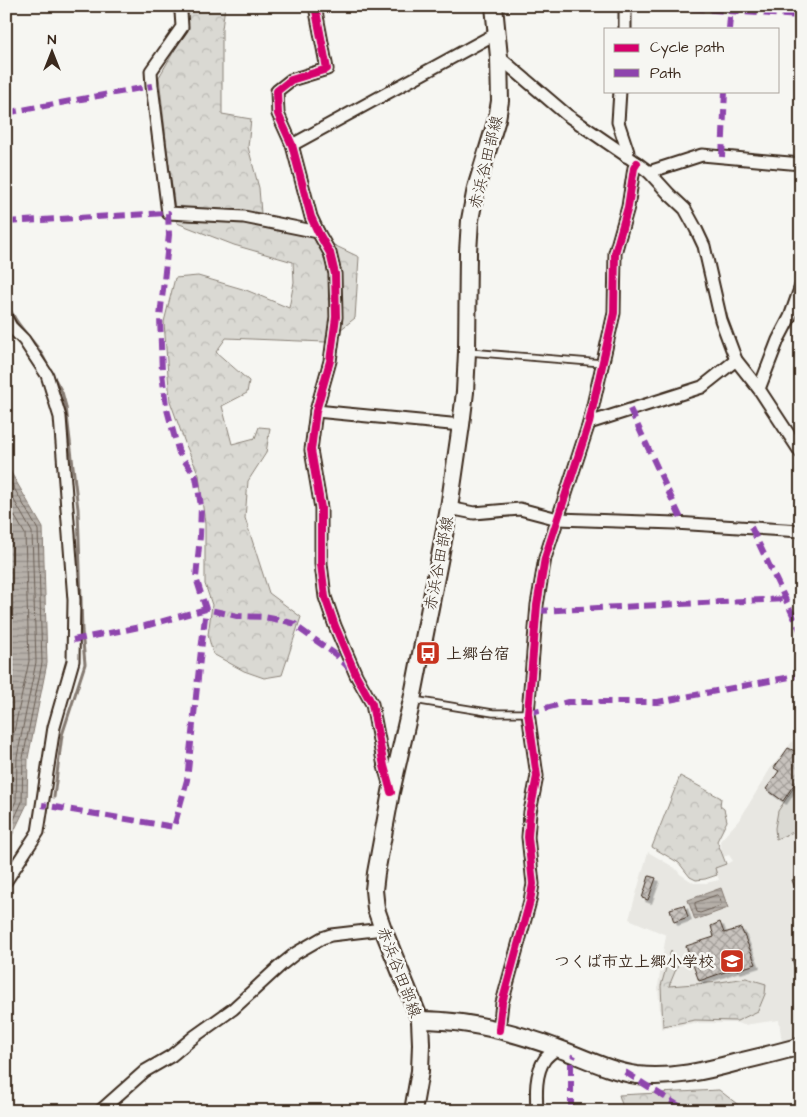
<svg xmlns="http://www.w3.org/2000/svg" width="807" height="1117" viewBox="0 0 807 1117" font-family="'Architects Daughter','Klee One',sans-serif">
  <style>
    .built { fill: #e8e7e2 }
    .forest { fill: url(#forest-crowns); stroke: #8a8278 }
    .pitch { fill: #dad9d3; stroke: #8a8278 }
    .water { fill: url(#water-rules); stroke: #857a71 }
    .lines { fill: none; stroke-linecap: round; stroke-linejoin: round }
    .shore { stroke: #6c6056; stroke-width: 1 }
    .stream { stroke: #857a71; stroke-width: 3 }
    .building { fill: url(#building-cross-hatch); stroke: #3b2a1e; filter: url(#shadow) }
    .lane-casing { stroke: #3b2a1e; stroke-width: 9 }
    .street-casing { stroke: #3b2a1e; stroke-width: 15 }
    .secondary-casing { stroke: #3b2a1e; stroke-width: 20 }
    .lane { stroke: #f6f6f2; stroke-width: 5.5 }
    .street { stroke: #f6f6f2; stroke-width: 11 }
    .secondary { stroke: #f6f6f2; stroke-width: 16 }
    .quiet { stroke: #8e44ad; stroke-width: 6; stroke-dasharray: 12 6; stroke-linecap: butt }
    .cycleway-casing { stroke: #f6f6f2; stroke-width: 11 }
    .cycleway { stroke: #d6006c; stroke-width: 8 }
    .labels { text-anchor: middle; stroke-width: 5; stroke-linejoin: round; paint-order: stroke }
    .street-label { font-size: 16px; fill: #3b2a1e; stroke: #f6f6f2 }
    .poi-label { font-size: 16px; font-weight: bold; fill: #3b2a1e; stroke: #f6f6f2; text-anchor: start }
  </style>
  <defs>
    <pattern id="forest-crowns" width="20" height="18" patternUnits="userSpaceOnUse" patternTransform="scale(1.25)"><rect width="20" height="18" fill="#dad9d3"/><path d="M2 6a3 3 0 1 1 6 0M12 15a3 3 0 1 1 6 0" fill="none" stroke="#bcbab5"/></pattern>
    <pattern id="water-rules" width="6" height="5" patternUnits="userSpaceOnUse" patternTransform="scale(1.25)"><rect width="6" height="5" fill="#b6b0a9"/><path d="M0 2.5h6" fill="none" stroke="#958f89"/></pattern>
    <pattern id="building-cross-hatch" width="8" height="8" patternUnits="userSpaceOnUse" patternTransform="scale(1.25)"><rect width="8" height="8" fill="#c8c3be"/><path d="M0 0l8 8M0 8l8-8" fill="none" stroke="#a49f9a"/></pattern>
    <filter id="shadow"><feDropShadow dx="3.5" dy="3.5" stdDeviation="0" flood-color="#0004"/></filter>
  </defs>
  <rect width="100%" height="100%" fill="#f6f6f2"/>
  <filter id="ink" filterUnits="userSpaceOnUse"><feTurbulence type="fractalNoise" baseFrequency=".02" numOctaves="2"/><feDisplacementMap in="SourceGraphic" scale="10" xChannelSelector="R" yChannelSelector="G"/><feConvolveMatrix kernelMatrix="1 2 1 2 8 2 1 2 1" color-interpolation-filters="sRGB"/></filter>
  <g filter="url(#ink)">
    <path class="built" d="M801,731V1039L782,1043L779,1020L744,1025L737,1023H694L661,1029L658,986L666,935L629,919L648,852L675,868L680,874L694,883H706L719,880L715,868L733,861L729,855L723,857L720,841L740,819L770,769Z"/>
    <g class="forest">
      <path d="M185,6H225L222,29V114L251,119L248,147L259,188L262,226L315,236L359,257L355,318L325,342L226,338L216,352L249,381L247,393L222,406L232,444L255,438L259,427L270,428L266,453L248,481L245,518L269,593L301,617L282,675L264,678L244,671L213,654L208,635L212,605L205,584V524L199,475L185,443L170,401L164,322L175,278L198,276L246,290L289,308L294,282L293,262L234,245L177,223L168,158L159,77L188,27L187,12Z"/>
      <path d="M680,776L721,798L720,806L724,809L727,821L717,841L726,864L715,868L717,875L705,879L696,880L690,877L679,863L652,847Z"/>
      <path d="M671,950L679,962L669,986L720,982L746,978L766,984L765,994L758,1011L737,1021L695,1020L663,1026L661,986Z"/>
      <path d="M719,1090L746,1111H624L619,1095Z"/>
    </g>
    <path class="pitch" d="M801,777V829L776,839L775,828L778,811Z"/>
    <g class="water">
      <path d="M6,464L43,528L47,663L28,758L27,804L6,848Z"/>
      <path d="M721,888L728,908L695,920L688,900Z"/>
    </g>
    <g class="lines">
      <g class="shore">
        <path d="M6,474L38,530L42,663L23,758L22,802L6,837"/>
        <path d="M6,486L32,532L36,662L17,757L16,801L6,822"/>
        <path d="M6,501L25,534L29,661L9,755V799L6,804"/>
        <path d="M717,895C720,896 722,903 720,906L700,913L697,912L695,905V903Z"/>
      </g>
      <g class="stream">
        <path d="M6,300C14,322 24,330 37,347C42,354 46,361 49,369"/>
        <path d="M52,374L62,392L66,407L78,509L82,631L85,664L62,735L54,797"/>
      </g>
    </g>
    <g class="building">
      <path d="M788,748L795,751L801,749V774L783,801L766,789L779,771L774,768Z"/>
      <path d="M649,876L656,878L648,900L642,898Z"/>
      <path d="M801,877V901H800L792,880Z"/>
      <path d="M684,905L688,917L674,922L670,909Z"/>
      <path d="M720,922L724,933L741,928L756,964L737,970L736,968L699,981L686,946L714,937L711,926Z"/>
      <path d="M792,959H801V981H800Z"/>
    </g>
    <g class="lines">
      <defs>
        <g id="lane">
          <path d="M469,352L602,363"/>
          <path d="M414,700L493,713H528"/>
        </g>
        <g id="street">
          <path d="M178,6L181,12L182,27L151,71L152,86L168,213L244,217L318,232"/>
          <path d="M315,6L327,69L291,80L277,91L278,114L292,145L311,217L318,232L330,253L335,274L336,317L330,361L316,411L311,450L321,508V564L325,597L335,626L356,675L372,704L384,766L391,790"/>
          <path d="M625,29V6"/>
          <path d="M499,57L567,115L637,163L649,172L669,194L685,209L696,229L704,246L721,320L736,360L759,389L801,453"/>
          <path d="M620,91L618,122L628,152L626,156"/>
          <path d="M292,145L497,33"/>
          <path d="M649,172L702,155L801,164"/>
          <path d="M6,318L11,327L24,340L47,375L60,417L74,600L73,661L54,727L38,832L6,881"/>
          <path d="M759,389L778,340L790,317L801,286"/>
          <path d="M316,411L461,425"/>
          <path d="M589,423L702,387L736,360"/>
          <path d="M449,508L474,513L520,509L558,519L675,523L801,531"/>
          <path d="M499,1030L502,1003L530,901L533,884L528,837L530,812L537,776L528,713L537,605L545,558L589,423L614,313L615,253L628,207L634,168L637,163"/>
          <path d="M100,1111L145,1071L171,1056L195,1036L233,1009L281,965L296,953L322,938L331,935L383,929"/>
          <path d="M537,1111C536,1094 535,1073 545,1059C548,1055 554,1051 558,1048"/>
        </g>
        <g id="secondary">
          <path d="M420,1020C466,1020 514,1032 557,1048C583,1057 609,1071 637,1075C671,1079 705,1071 738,1062C759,1057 780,1052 801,1046"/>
          <path d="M413,1111L420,1071L421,1044L420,1020L383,929L376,909L374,890L376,873L391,792L412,700L442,546L449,508L461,425L465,392L467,352L468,252L470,220L476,188L497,119L500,101L499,57L494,6"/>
        </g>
      </defs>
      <use href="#lane" class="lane-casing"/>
      <use href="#street" class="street-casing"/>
      <use href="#secondary" class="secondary-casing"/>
      <use href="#lane" class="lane"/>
      <use href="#street" class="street"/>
      <use href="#secondary" class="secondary"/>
      <g class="quiet">
        <path d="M656,6L801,16"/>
        <path d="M729,29L731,6"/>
        <path d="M6,113L152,86"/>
        <path d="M722,157L725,91"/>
        <path d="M6,222L168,213L169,235L160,317L162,373L166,406L179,453L196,477L201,506L200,536L196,578L206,609L200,659L187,780L174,827L42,805"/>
        <path d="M630,409L683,523"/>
        <path d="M751,527L801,632"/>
        <path d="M536,611L785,599"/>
        <path d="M73,640L145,626L206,609L237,616L264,617L285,621L295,624L297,627L335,654L349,668"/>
        <path d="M528,713L568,702H658L801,675"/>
        <path d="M625,1072L687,1111"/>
        <path d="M572,1111L571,1105V1062L574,1055"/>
      </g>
      <defs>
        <g id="cycleway">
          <path d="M315,6L327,69L291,80L277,91L278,114L292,145L311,217L318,232L330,253L335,274L336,317L330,361L316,411L311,450L321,508V564L325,597L335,626L356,675L372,704L384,766L391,792"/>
          <path d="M499,1030L502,1003L530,901L533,884L528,837L530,812L537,776L528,713L537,605L545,558L589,423L614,313L615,253L628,207L634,168L637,163"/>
        </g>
      </defs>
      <use href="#cycleway" class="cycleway-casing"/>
      <use href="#cycleway" class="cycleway"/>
    </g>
  </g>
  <defs>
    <symbol id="bus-square" viewBox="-11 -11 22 22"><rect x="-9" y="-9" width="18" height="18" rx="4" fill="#c8321e" stroke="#f6f6f2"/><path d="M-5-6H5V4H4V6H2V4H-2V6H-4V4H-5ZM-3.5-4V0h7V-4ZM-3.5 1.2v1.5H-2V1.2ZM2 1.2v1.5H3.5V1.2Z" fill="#fff"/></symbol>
    <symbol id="school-square" viewBox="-11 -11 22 22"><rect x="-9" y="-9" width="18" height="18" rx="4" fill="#c8321e" stroke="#f6f6f2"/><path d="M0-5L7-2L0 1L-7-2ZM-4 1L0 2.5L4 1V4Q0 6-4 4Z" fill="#fff"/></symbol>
  </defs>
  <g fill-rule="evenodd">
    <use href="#bus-square" x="414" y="639" width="28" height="28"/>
    <use href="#school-square" x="718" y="947" width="28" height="28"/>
  </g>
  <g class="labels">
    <g class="street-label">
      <text transform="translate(485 162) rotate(-76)" y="6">赤浜谷田部線</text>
      <text transform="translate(438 563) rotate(-79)" y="6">赤浜谷田部線</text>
      <text transform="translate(400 972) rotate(69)" y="6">赤浜谷田部線</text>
    </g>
    <g class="poi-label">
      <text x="446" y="659">上郷台宿</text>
      <text x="714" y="967" text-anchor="end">つくば市立上郷小学校</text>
    </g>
  </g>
  <rect width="807" height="1117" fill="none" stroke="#f6f6f2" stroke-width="25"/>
  <rect x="12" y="12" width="782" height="1092" fill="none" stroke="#3b2a1e" stroke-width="2" filter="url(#ink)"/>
  <rect x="604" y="28" width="175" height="65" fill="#f6f6f2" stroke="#aba49d"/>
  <rect x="614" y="44" width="25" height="8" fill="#d6006c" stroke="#aba49d"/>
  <text x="650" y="52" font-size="15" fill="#3b2a1e">Cycle path</text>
  <rect x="614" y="69" width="25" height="8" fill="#8e44ad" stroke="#aba49d"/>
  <text x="650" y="78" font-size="15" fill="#3b2a1e">Path</text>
  <g transform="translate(52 52)" stroke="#f6f6f2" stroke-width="4" paint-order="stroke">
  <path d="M0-4L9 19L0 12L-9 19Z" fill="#3b2a1e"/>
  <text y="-8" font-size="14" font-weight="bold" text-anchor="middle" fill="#3b2a1e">N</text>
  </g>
</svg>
